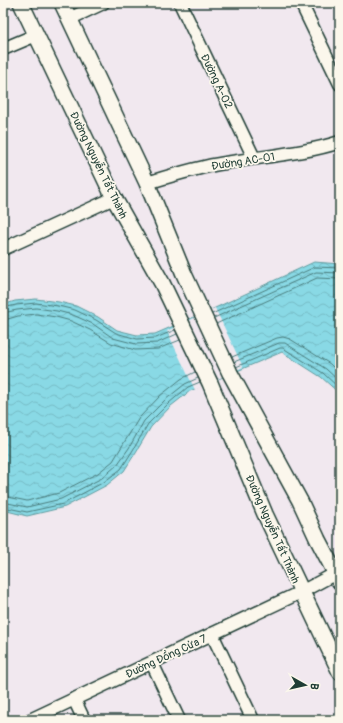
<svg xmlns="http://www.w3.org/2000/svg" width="343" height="723" viewBox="0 0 343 723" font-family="Pangolin,sans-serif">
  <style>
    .water { fill: url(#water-waves); stroke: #5f9b9e }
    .pier { fill: #f1e8ef }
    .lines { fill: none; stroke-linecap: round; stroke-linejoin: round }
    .shore { stroke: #497b7b; stroke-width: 1 }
    .minor-casing { stroke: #1f3d34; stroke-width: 15 }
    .major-casing { stroke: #1f3d34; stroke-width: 18 }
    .minor { stroke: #fbf7ec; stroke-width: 12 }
    .major { stroke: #fbf7ec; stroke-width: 15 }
    .labels { text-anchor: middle; stroke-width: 3.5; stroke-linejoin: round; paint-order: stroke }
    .street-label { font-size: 11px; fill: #1f3d34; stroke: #fbf7ec }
  </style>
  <defs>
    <pattern id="water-waves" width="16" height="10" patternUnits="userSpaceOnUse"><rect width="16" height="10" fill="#89d9e5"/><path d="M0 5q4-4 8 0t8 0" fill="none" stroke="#76bbc5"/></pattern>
  </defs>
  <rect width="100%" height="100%" fill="#f1e8ef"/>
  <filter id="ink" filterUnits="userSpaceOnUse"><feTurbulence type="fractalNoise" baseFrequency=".025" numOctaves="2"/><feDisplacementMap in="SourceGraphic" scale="8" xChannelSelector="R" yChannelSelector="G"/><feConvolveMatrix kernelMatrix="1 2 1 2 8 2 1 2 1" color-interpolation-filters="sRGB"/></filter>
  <g filter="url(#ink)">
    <path class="water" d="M314,262L340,264V394L321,377L282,352L190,391L171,406L151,427L136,452L124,471L107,485L65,507L27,516L3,510V305L15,301L36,299L59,302L76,306L98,317L117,330L137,335L155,334L215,308Z"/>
    <path class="pier" d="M215,308L243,367L195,390L167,331Z"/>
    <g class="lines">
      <g class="shore">
        <path d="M3,308L16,305L36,303L58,306L75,310L96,320L116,333L137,339L156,338L175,330"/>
        <path d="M3,313L17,310L36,308L57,311L73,315L93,324L113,338L136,344L157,343L177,334"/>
        <path d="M212,314L315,267L340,268"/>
        <path d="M214,318L316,272L340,273"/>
        <path d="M3,319H8L18,316L36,314L56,317L71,321L90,330L111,343L135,350L158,349L180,340"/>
        <path d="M216,324L317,278L340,279"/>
        <path d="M232,357L277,338L283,337L290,339L330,364L340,374"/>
        <path d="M234,362L279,343H285L326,369L340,382"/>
        <path d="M236,367L280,348H283L323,373L340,389"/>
        <path d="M3,496L27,501L59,493L98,473L113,461L139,418L160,396L181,379L195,372"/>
        <path d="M3,502L27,507L61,499L102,478L117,465L129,448L144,421L165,400L185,384L198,378"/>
        <path d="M3,507L27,512L63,504L104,482L121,469L133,450L148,424L169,403L188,387L200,382"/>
      </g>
      <defs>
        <g id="minor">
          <path d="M180,3L254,158"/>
          <path d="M301,3L340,84"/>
          <path d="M69,19L103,3"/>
          <path d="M3,49L36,35"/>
          <path d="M147,183C173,175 198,167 225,163C263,156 303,154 340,142"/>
          <path d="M3,249L114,198"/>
          <path d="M212,634L253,720"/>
          <path d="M152,663L179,720"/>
          <path d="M74,699L84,720"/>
          <path d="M30,720L301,592L340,571"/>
        </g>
        <g id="major">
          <path d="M21,3L114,198L162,283L210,383L265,514L340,672"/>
          <path d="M62,3L147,183L184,274L230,373L300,501L318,540L340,582"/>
        </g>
      </defs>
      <use href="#minor" class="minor-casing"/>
      <use href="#major" class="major-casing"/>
      <use href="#minor" class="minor"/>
      <use href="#major" class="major"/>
    </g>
  </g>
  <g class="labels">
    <g class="street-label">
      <text transform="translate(217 81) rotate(64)" y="4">Đường A-02</text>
      <text transform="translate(243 161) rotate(-9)" y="4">Đường AC-01</text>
      <text transform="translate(99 165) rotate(64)" y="4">Đường Nguyễn Tất Thành</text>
      <text transform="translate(273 529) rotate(66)" y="4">Đường Nguyễn Tất Thành</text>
      <text transform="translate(166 656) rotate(-25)" y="4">Đường Đồng Cửa 7</text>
    </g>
  </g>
  <rect width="343" height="723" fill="none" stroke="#fbf7ec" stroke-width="16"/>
  <rect x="8" y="8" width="327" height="707" fill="none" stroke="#1f3d34" stroke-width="1.5" filter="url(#ink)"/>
  <g transform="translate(305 685) rotate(98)" stroke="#fbf7ec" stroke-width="3" paint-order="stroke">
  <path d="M0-3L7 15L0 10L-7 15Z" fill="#1f3d34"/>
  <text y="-6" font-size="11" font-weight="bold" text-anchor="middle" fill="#1f3d34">B</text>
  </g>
</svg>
